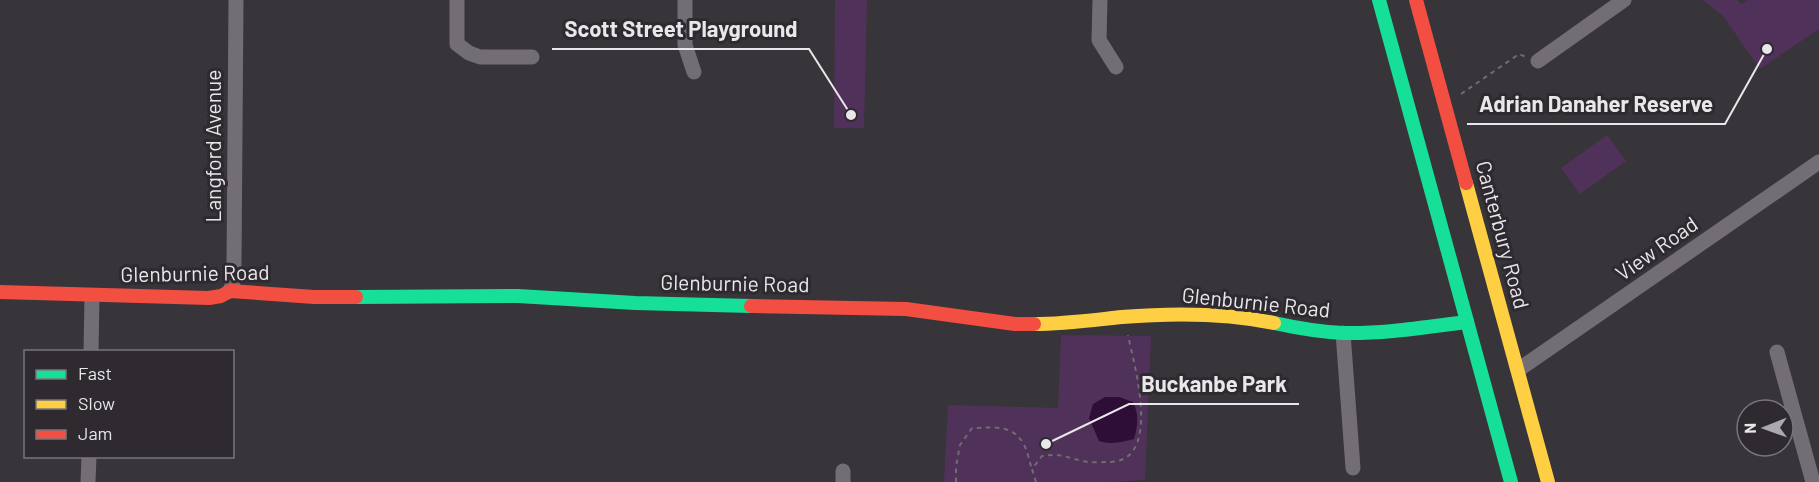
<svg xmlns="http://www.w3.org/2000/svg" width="1819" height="482" viewBox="0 0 1819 482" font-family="Barlow,sans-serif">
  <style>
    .green { fill: #50315a }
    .water { fill: #2e0d36 }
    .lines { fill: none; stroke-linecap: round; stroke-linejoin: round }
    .path { stroke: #706c72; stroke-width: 2; stroke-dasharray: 4.5 4.5; stroke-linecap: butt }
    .street { stroke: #736e75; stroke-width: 15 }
    .fast { stroke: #16e098; stroke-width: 14 }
    .slow { stroke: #ffcf43; stroke-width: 14 }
    .jam { stroke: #f24e42; stroke-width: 14 }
    .labels { text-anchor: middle; stroke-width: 6; stroke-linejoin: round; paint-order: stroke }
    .street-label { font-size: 21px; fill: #eae7eb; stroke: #2e2a30 }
    .leader { fill: none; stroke: #eae7eb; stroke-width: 2 }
    .callout-dot { fill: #eae7eb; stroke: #2e2a30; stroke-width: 2 }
    .callout-label { font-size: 22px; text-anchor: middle; font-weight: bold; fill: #eae7eb; stroke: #2e2a30; stroke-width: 6; stroke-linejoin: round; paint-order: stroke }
  </style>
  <rect width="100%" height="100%" fill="#373539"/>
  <g class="green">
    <path d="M835,0H867L864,128H834Z"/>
    <path d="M1703,0H1737L1742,4L1748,0H1819V29L1760,69L1723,16Z"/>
    <path d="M1607,135L1626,161L1580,194L1561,168Z"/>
    <path d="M1061,335L1151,336L1145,480L1109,482H944L948,405L1058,408Z"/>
  </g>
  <path class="water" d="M1105,397H1119L1133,402C1139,414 1138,426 1134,439C1121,442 1112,445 1099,441L1089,418L1093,404Z"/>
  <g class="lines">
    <g class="path">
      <path d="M1461,94L1519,54L1526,57"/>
      <path d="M956,482V467L960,445L972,428C992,428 1013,423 1024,445C1028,452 1029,461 1032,469"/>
      <path d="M1036,482L1032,469L1042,456C1060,453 1065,457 1082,461C1091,463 1101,462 1109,462C1163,462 1134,365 1128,335"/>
    </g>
    <g class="street">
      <path d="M457,0V44L469,53L480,57H532"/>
      <path d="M685,0V45L694,72"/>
      <path d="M1100,0L1099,40L1116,67"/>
      <path d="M1538,61L1624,0"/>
      <path d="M230,291L234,279V265L236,0"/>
      <path d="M1343,333L1353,468"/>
      <path d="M91,352L92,296"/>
      <path d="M1777,352L1813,482"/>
      <path d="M1518,370L1819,162"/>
      <path d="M843,471V482"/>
      <path d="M88,482L89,456"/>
    </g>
    <g class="fast">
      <path d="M1379,0L1511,482"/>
      <path d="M356,297L518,296L635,303L751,306"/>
      <path d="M1274,323C1297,328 1320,332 1343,333C1384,334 1426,327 1467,322"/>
    </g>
    <g class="slow">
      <path d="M1466,183L1548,482"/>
      <path d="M1034,324C1064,324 1093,320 1122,317C1171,313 1226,313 1274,323"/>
    </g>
    <g class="jam">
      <path d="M1416,0L1466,183"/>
      <path d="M0,292L209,298L221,296L230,291L314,297H356"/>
      <path d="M751,306L906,309L1015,324H1034"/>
    </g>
  </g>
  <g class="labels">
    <g class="street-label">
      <text transform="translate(214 146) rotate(-90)" y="7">Langford Avenue</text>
      <text transform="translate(1502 235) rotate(75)" y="7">Canterbury Road</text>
      <text transform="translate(1657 249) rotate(-35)" y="7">View Road</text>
      <text transform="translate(195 274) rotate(-1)" y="7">Glenburnie Road</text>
      <text transform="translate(735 284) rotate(1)" y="7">Glenburnie Road</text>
      <text transform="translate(1256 303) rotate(6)" y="7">Glenburnie Road</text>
    </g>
  </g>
  <path class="leader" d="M851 115L809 49H552M1767 49L1725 124H1467M1046 444L1129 404H1299"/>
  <g class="callout-dot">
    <circle cx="851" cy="115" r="6"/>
    <circle cx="1767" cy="49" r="6"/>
    <circle cx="1046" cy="444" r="6"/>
  </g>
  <g class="callout-label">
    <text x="681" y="37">Scott Street Playground</text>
    <text x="1596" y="112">Adrian Danaher Reserve</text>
    <text x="1214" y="392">Buckanbe Park</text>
  </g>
  <rect x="24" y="350" width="210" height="108" fill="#2e2a30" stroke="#79767b" stroke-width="1.5"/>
  <rect x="36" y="370" width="30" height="9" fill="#16e098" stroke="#79767b" stroke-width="1.5"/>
  <text x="78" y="380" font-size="18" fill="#eae7eb">Fast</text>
  <rect x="36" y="400" width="30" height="9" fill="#ffcf43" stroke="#79767b" stroke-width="1.5"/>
  <text x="78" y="410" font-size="18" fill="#eae7eb">Slow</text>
  <rect x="36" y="430" width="30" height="9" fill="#f24e42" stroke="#79767b" stroke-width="1.5"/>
  <text x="78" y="440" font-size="18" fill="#eae7eb">Jam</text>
  <g transform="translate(1765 428) rotate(269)"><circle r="28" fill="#2e2a30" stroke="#79767b" stroke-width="1.5"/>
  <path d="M0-4.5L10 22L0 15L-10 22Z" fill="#aba9ad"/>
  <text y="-9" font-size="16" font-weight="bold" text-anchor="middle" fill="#eae7eb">N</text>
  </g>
</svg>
